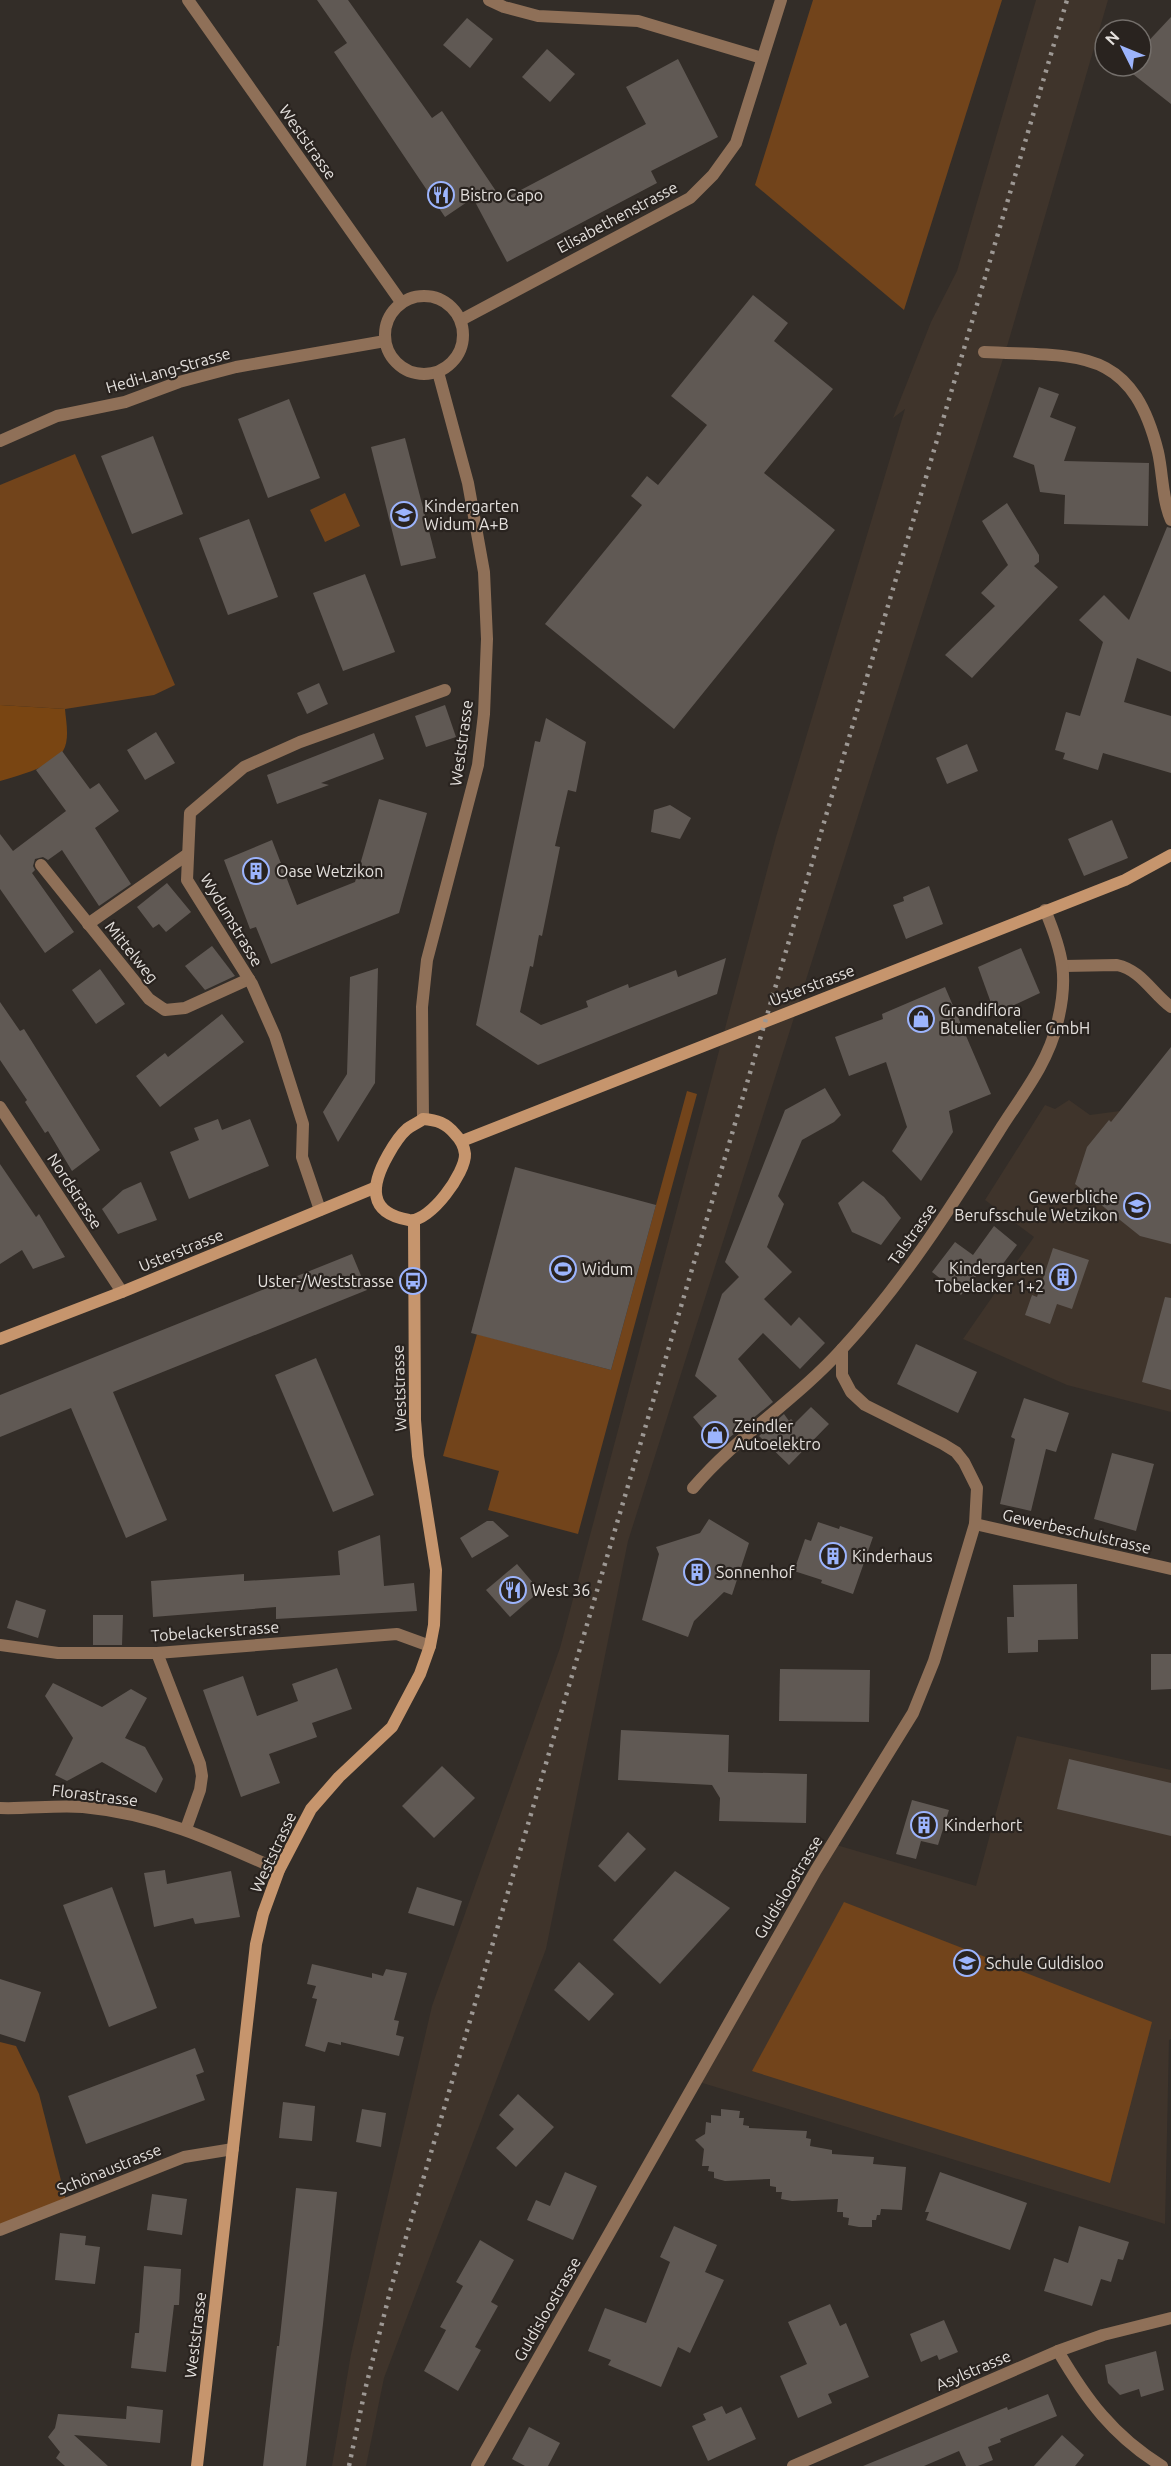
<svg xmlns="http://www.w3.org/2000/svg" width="1171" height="2466" viewBox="0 0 1171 2466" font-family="Ubuntu,sans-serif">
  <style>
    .built { fill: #3f342b }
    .green { fill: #72441b }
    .forest { fill: #794512 }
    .building { fill: #605954 }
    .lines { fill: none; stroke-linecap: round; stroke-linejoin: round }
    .minor { stroke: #8f7058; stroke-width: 12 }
    .tertiary { stroke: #8f7058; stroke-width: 12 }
    .secondary { stroke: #c6956d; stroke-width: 12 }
    .rail { stroke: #9d9894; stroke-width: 4.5; stroke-dasharray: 3 6; stroke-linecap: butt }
    .labels { text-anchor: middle; stroke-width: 4.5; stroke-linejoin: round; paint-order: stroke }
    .street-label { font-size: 16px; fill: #e4e0dd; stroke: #29231f }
    .poi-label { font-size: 16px; fill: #e4e0dd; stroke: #29231f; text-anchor: start }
  </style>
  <rect width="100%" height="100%" fill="#332d28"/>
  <g class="built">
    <path d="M1036,0H1108L1008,343L628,1541L546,1949L384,2378L366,2466H332L351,2354L432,2006L560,1648L776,837L905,409L893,418L931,322L957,271Z"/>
    <path d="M1069,1100L1090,1115L1120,1111L1171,1150V1412L1067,1385L963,1339L1034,1237L985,1200L1045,1105L1055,1109Z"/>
    <path d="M1017,1736L1171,1770V2039L1169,2040L1165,2224L696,2081L833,1844L976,1886Z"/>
  </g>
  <g class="green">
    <path d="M813,0H1002L904,310L755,185Z"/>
    <path d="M75,454L175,685L154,695L65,709L0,705V485Z"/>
    <path d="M345,493L360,526L325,542L310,510Z"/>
    <path d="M687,1091L697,1094L578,1534L488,1510L499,1471L443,1456L477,1334L611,1370Z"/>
    <path d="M844,1902L1152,2022L1110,2183L752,2071Z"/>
    <path d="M0,2042L16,2046L39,2094L67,2204L0,2230Z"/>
  </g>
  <path class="forest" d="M0,705L65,709C66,722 70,739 63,751C51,767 18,776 0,781Z"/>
  <g class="building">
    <path d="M317,0H348L432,118L442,111L502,200L646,124L626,87L678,59L718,137L651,171L657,183L507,262L473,198L445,217L334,52L347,43Z"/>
    <path d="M1171,17V104L1124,67L1141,66V49Z"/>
    <path d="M467,18L493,39L470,68L443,45Z"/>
    <path d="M547,49L575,74L550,102L522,77Z"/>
    <path d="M753,295L788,323L774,341L833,389L764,473L835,530L674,729L545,624L642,505L631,496L647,476L658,485L707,425L671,396Z"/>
    <path d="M1039,387L1059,394L1050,417L1076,427L1064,461L1149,463L1148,526L1064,524L1065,495L1040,492L1034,465L1013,457Z"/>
    <path d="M289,399L320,478L268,498L238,419Z"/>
    <path d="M153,436L183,514L132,534L101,456Z"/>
    <path d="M405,438L436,558L401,566L371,447Z"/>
    <path d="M1007,503L1039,555V562L1034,566L1058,587L972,678L945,655L995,606L981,593L1008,565L982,521Z"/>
    <path d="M249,519L278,597L228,615L199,538Z"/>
    <path d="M1167,527L1171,528V672L1137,658L1124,702L1171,716V773L1103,753L1098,770L1063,759L1065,753L1055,750L1066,712L1080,716L1103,642L1079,620L1104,595L1129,620Z"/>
    <path d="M365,574L395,652L343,671L313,593Z"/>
    <path d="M319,683L328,704L307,714L297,693Z"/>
    <path d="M445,705L456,737L426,747L415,716Z"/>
    <path d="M546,718L586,742L576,792L568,790L555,846L560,847L542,936L539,935L533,967L530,966L520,1012L541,1025L588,1007L586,1001L628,984L629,988L676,970L678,977L726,958L717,994L538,1065L476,1025L535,741L540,742Z"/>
    <path d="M156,732L175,763L145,780L127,750Z"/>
    <path d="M374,733L384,759L321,783L329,785L277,804L267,775Z"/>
    <path d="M967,744L978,771L947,784L936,758Z"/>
    <path d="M62,751L90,789L99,783L119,811L95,828L131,884L99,906L62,850L48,860L43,857L35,859L33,866L35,870L32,873L74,932L45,953L0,889V834L13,851L66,811L36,770Z"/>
    <path d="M379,799L427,813L399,913L271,964L256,927L250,929L224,860L272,840L297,905L355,882Z"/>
    <path d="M670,805L691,818L680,839L651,832L654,810Z"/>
    <path d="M1112,820L1128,858L1084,876L1068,839Z"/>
    <path d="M167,883L191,912L166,932L159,924L153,928L137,907Z"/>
    <path d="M929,886L943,924L906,939L893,905L904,901L903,897Z"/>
    <path d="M212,946L235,976L205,990L185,966Z"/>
    <path d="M1021,948L1040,993L995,1014L978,967Z"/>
    <path d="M378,968L375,1083L338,1142L323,1112L347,1074L350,977Z"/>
    <path d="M100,969L125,1004L96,1024L72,990Z"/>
    <path d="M945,987L991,1094L949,1111L953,1132L921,1181L892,1151L907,1127L886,1062L849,1076L835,1037L883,1019L882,1014Z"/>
    <path d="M0,1002L20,1031L24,1029L100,1150L72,1171L48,1131L45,1133L25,1102L27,1100L0,1060Z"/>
    <path d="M222,1014L244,1042L160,1107L136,1076L165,1053L168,1057Z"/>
    <path d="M1171,1047V1244L1140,1236L1075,1184L1087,1147L1109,1120L1111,1122Z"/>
    <path d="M825,1088L841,1115L834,1122L802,1140L778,1196L784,1204L767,1247L792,1272L764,1299L791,1326L799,1317L825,1343L800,1369L763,1333L738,1359L773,1402L718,1447L693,1417L717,1396L695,1376L722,1294L739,1277L725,1262L785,1110Z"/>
    <path d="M218,1119L222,1130L250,1119L269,1166L189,1199L170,1152L199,1140L194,1128Z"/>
    <path d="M0,1164L36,1217L39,1214L65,1257L33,1269L22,1250L0,1264Z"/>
    <path d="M515,1167L656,1205L611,1370L471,1333Z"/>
    <path d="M863,1181L884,1197L901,1218L881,1245L852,1232L838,1203Z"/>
    <path d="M141,1182L157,1220L118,1234L102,1209L123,1190Z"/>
    <path d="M994,1226L1017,1245L996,1273L985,1265L961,1295L932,1272L955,1242L973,1255Z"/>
    <path d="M1053,1248L1089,1260L1072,1309L1057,1304L1050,1324L1025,1315L1032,1295L1037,1297Z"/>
    <path d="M352,1254L367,1290L113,1392L167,1520L126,1538L71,1408L0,1437V1395Z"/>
    <path d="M1165,1297L1171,1298V1390L1142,1382Z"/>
    <path d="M916,1344L977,1372L958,1413L897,1384Z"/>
    <path d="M316,1358L374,1495L333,1512L275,1375Z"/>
    <path d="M1024,1398L1069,1413L1056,1452L1046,1449L1031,1511L1000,1504L1015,1439L1011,1437Z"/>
    <path d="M811,1407L829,1424L789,1465L759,1436L784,1414L789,1421L791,1419L795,1423Z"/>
    <path d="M1112,1453L1154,1464L1136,1531L1094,1519Z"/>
    <path d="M709,1519L749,1543L732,1595L724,1592L694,1621L688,1637L642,1620L659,1554L656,1547L700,1533Z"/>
    <path d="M487,1521H493L509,1536L472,1558L460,1538Z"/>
    <path d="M818,1522L839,1529L840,1526L873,1537L853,1594L821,1583L822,1580L794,1571L805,1539L811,1541Z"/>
    <path d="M380,1535L384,1586L414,1583L417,1611L276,1619V1607L153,1617L151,1581L244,1574V1581L340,1575L338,1551Z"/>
    <path d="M517,1564L540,1591L510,1617L486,1590Z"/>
    <path d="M1077,1584L1078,1639L1038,1640V1652L1008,1653L1007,1617H1014L1013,1585Z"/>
    <path d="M16,1600L46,1610L38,1638L7,1628Z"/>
    <path d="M93,1615H123L122,1645H93Z"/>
    <path d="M1151,1654H1171V1689L1151,1690Z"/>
    <path d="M337,1668L352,1709L312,1723L317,1737L269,1754L280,1783L241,1797L203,1690L243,1676L257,1716L298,1701L292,1684Z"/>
    <path d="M780,1669L870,1670L869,1722L779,1721Z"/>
    <path d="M53,1683L102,1707L131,1689L147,1698L125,1738L145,1747L163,1779L156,1793L102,1762L67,1781L55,1775L73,1738L45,1696Z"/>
    <path d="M621,1730L729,1735L728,1772L807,1774L806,1823L719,1821L720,1798L712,1785L618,1780Z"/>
    <path d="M1069,1759L1171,1783V1836L1057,1809Z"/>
    <path d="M442,1766L475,1798L434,1838L402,1806Z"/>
    <path d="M912,1800L949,1810L938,1845L921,1841L916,1859L896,1854Z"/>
    <path d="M628,1832L646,1849L615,1882L598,1866Z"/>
    <path d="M165,1870L167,1884L231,1871L240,1917L195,1924L193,1918L154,1927L144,1873Z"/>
    <path d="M675,1871L730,1908L660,1984L613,1940Z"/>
    <path d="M112,1887L157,2008L109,2027L63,1905Z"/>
    <path d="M417,1887L462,1901L454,1926L408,1913Z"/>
    <path d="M579,1962L614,1994L589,2021L554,1990Z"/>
    <path d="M312,1964L372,1978V1973L383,1976L386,1969L407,1973L394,2020L399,2021L396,2035L404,2037L399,2056L341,2042V2045L328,2042L325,2052L305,2046L317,1999L312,1998L316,1986L307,1984Z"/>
    <path d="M0,1979L41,1992L25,2042L0,2034Z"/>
    <path d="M195,2048L204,2072L196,2075L205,2100L86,2144L68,2096Z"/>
    <path d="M518,2094L554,2127L516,2167L496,2148L514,2129L499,2115Z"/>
    <path d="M283,2102L315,2106L312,2141L279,2138Z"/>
    <path d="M362,2109L386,2113L381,2147L356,2142Z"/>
    <path d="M721,2109L740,2111L739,2118H744L743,2125L749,2126V2128L807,2131L806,2138L811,2139L810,2146L832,2150V2154L874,2157L873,2164L906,2167L902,2210L881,2209L880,2215H877L876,2220H872V2227H859L848,2225L849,2218L843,2217V2212H837L838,2199L792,2201L781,2199L782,2192H776V2187L770,2186V2179L725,2181L714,2178V2172L708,2171L709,2166H702L704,2149L695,2140L705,2134L706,2122L711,2123V2115L721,2116Z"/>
    <path d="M565,2172L597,2186L573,2240L527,2220L536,2200L550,2206Z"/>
    <path d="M940,2172L1027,2203L1010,2250L926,2220L929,2212H925Z"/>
    <path d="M296,2188L337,2192L323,2324L306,2466H263L277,2346H279Z"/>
    <path d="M152,2194L187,2199L182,2235L147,2230Z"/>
    <path d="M674,2226L717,2245L705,2272L724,2280L690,2353L678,2347L661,2387L608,2365L611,2360L588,2351L605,2308L646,2323L670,2262L660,2257Z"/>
    <path d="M1079,2226L1129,2242L1123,2260L1118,2259L1111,2282L1101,2279L1092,2306L1044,2291L1054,2258L1068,2263Z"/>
    <path d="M60,2233L86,2236L85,2245L100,2247L95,2284L55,2280Z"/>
    <path d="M480,2240L514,2260L491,2302L498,2306L475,2347L481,2350L458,2391L424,2371L446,2330L440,2327L463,2286L456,2282Z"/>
    <path d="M144,2266L181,2269L179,2305H174L166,2372L131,2368L135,2333H139Z"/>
    <path d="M830,2304L840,2326L846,2323L869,2377L828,2394L832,2403L798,2418L780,2376L807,2364L788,2322Z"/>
    <path d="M944,2320L958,2352L939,2360L937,2355L921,2362L910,2334Z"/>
    <path d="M1156,2351L1164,2390L1141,2397L1139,2389L1120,2395L1108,2383L1105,2365Z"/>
    <path d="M1048,2394L1057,2416L1000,2439L1001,2442L988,2447L993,2460L978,2466H966L959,2451L924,2466H863L1007,2407L1008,2410Z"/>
    <path d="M127,2406L163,2410L160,2443L74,2435L108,2466H65L56,2458L60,2452L48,2437L55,2428L58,2414L126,2419Z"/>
    <path d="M722,2406L726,2414L741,2407L756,2439L708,2461L692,2426L706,2420L703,2414Z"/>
    <path d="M529,2427L560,2443L548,2466H525L512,2459Z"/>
    <path d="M1062,2435L1084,2455L1075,2466H1034Z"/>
  </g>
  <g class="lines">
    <g class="minor">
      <path d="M489,0L504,7L538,16L638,21L762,58"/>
      <path d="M461,320L690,198L713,175L736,143L781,0"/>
      <path d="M984,352C1077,357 1131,344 1158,452C1163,474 1162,499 1171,520"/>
      <path d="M0,441L57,416L125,402L179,382L236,367L385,341"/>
      <path d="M41,865L149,999L165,1010L185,1008L249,979"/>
      <path d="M88,924L188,854"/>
      <path d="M1064,966L1117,965C1141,970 1152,993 1171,1007"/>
      <path d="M0,1107L122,1292"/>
      <path d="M320,1210L302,1157L303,1124L275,1036L252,984L187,880L190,813L244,767L300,742L445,690"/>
      <path d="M693,1488C737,1436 796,1400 842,1349C904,1282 953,1204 1001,1128C1022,1095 1048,1063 1057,1024C1069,978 1063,953 1045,910"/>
      <path d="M975,1524L1171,1569"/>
      <path d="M0,1645L58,1653H157L397,1634L430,1646"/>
      <path d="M157,1653L200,1764L202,1776L200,1790L186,1829"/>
      <path d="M0,1808C28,1809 55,1805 83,1807C157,1814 213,1840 279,1870"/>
      <path d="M0,2230L184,2157L233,2149"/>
      <path d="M1058,2351C1086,2399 1113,2436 1162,2466"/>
      <path d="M477,2466L816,1870L913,1713L934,1661L975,1524L977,1488L964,1462L956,1452L943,1444L865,1405L851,1392L842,1375V1349"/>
      <path d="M793,2466L1058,2351L1103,2335L1171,2318"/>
    </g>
    <g class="tertiary">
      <path d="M188,0L401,302"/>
      <circle cx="424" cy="335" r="39"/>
      <path d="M423,1119L422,1007L427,960L478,765L484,714L487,639L484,572L468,483L438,372"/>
    </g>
    <g class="secondary">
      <path d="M423,1119C437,1120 446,1123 455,1134C461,1140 464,1145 465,1154C466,1172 430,1223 409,1220C367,1213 371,1185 388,1155C393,1146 400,1135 407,1129C412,1125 418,1123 423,1119Z"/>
      <path d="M462,1141L1125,880L1171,855"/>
      <path d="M0,1339L122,1292L374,1188"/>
      <path d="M197,2466L256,1944L263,1914L279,1870L311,1809L339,1777L392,1727L420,1674L430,1646L434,1625L436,1570L418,1456L415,1420L414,1221"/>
    </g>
    <path class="rail" d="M349,2466L365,2390L391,2288L1067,0"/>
  </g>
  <defs>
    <symbol id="restaurant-ring" viewBox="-11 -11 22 22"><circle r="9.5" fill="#29231f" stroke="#9cb4fd" stroke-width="1.5"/><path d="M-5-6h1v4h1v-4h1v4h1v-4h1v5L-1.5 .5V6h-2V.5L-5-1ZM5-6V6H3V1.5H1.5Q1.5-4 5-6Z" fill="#9cb4fd"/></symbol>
    <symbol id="school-ring" viewBox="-11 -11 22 22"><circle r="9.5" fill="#29231f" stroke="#9cb4fd" stroke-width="1.5"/><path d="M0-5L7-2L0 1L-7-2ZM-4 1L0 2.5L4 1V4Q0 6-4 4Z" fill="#9cb4fd"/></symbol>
    <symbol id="building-ring" viewBox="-11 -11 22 22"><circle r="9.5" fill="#29231f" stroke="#9cb4fd" stroke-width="1.5"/><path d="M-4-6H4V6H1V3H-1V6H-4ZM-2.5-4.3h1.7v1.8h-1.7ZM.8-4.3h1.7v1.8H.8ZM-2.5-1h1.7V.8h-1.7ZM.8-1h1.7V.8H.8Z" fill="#9cb4fd"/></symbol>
    <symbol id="shop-ring" viewBox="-11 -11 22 22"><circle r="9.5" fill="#29231f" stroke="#9cb4fd" stroke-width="1.5"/><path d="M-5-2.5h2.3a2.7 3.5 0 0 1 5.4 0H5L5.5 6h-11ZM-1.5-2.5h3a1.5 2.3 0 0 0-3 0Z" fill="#9cb4fd"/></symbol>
    <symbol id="stadium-ring" viewBox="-11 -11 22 22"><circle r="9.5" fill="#29231f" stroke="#9cb4fd" stroke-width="1.5"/><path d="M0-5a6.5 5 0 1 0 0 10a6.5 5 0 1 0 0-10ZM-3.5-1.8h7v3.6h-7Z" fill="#9cb4fd"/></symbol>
    <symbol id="bus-ring" viewBox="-11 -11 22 22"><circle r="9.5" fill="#29231f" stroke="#9cb4fd" stroke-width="1.5"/><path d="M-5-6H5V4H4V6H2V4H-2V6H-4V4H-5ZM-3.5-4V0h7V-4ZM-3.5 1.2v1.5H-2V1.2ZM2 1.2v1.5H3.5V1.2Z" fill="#9cb4fd"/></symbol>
  </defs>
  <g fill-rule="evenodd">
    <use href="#restaurant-ring" x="426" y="180" width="30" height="30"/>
    <use href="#school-ring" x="389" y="500" width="30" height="30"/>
    <use href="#building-ring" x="241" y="856" width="30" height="30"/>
    <use href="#shop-ring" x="906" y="1004" width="30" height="30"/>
    <use href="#school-ring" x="1122" y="1191" width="30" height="30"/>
    <use href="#stadium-ring" x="548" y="1254" width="30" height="30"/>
    <use href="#building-ring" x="1048" y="1262" width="30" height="30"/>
    <use href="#bus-ring" x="398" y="1266" width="30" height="30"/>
    <use href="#shop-ring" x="700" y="1420" width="30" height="30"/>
    <use href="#building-ring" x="818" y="1541" width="30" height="30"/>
    <use href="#building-ring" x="682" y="1557" width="30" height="30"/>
    <use href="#restaurant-ring" x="498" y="1575" width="30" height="30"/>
    <use href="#building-ring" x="909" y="1810" width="30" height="30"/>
    <use href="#school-ring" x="952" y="1948" width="30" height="30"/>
  </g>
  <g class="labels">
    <g class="street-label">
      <text transform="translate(308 142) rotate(55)" y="6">Weststrasse</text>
      <text transform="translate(617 217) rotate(-28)" y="6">Elisabethenstrasse</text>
      <text transform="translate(168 370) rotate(-16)" y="6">Hedi-Lang-Strasse</text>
      <text transform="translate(461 743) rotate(-82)" y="6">Weststrasse</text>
      <text transform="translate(232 920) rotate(59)" y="6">Wydumstrasse</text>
      <text transform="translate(132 952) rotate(51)" y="6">Mittelweg</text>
      <text transform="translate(812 985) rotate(-21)" y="6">Usterstrasse</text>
      <text transform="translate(75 1191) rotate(57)" y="6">Nordstrasse</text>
      <text transform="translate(912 1234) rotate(-55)" y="6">Talstrasse</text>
      <text transform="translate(181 1250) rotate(-22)" y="6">Usterstrasse</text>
      <text transform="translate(399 1388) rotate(-92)" y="6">Weststrasse</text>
      <text transform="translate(1077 1531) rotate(13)" y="6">Gewerbeschulstrasse</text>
      <text transform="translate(215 1631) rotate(-4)" y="6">Tobelackerstrasse</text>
      <text transform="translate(95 1795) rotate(7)" y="6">Florastrasse</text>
      <text transform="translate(273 1852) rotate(-65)" y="6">Weststrasse</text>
      <text transform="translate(788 1887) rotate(-59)" y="6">Guldisloostrasse</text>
      <text transform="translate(109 2169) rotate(-22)" y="6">Schönaustrasse</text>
      <text transform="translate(547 2309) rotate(-60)" y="6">Guldisloostrasse</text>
      <text transform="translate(195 2335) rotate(-83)" y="6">Weststrasse</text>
      <text transform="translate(973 2370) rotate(-23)" y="6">Asylstrasse</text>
    </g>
    <g class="poi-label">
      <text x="460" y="201">Bistro Capo</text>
      <text x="424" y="512">Kindergarten<tspan x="424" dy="18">Widum A+B</tspan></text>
      <text x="276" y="877">Oase Wetzikon</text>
      <text x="940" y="1016">Grandiflora<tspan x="940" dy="18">Blumenatelier GmbH</tspan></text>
      <text x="1118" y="1203" text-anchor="end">Gewerbliche<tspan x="1118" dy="18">Berufsschule Wetzikon</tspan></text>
      <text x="1044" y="1274" text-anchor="end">Kindergarten<tspan x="1044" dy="18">Tobelacker 1+2</tspan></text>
      <text x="582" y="1275">Widum</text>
      <text x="394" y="1287" text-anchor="end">Uster-/Weststrasse</text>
      <text x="734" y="1432">Zeindler<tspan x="734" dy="18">Autoelektro</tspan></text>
      <text x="852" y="1562">Kinderhaus</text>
      <text x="716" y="1578">Sonnenhof</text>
      <text x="532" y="1596">West 36</text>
      <text x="944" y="1831">Kinderhort</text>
      <text x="986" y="1969">Schule Guldisloo</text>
    </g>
  </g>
  <g transform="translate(1123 48) rotate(313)"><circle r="28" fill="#29231f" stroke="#746f6b" stroke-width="1.5"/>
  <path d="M0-4.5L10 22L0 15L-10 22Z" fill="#9cb4fd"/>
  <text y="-9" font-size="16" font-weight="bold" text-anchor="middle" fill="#e4e0dd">N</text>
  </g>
</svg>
